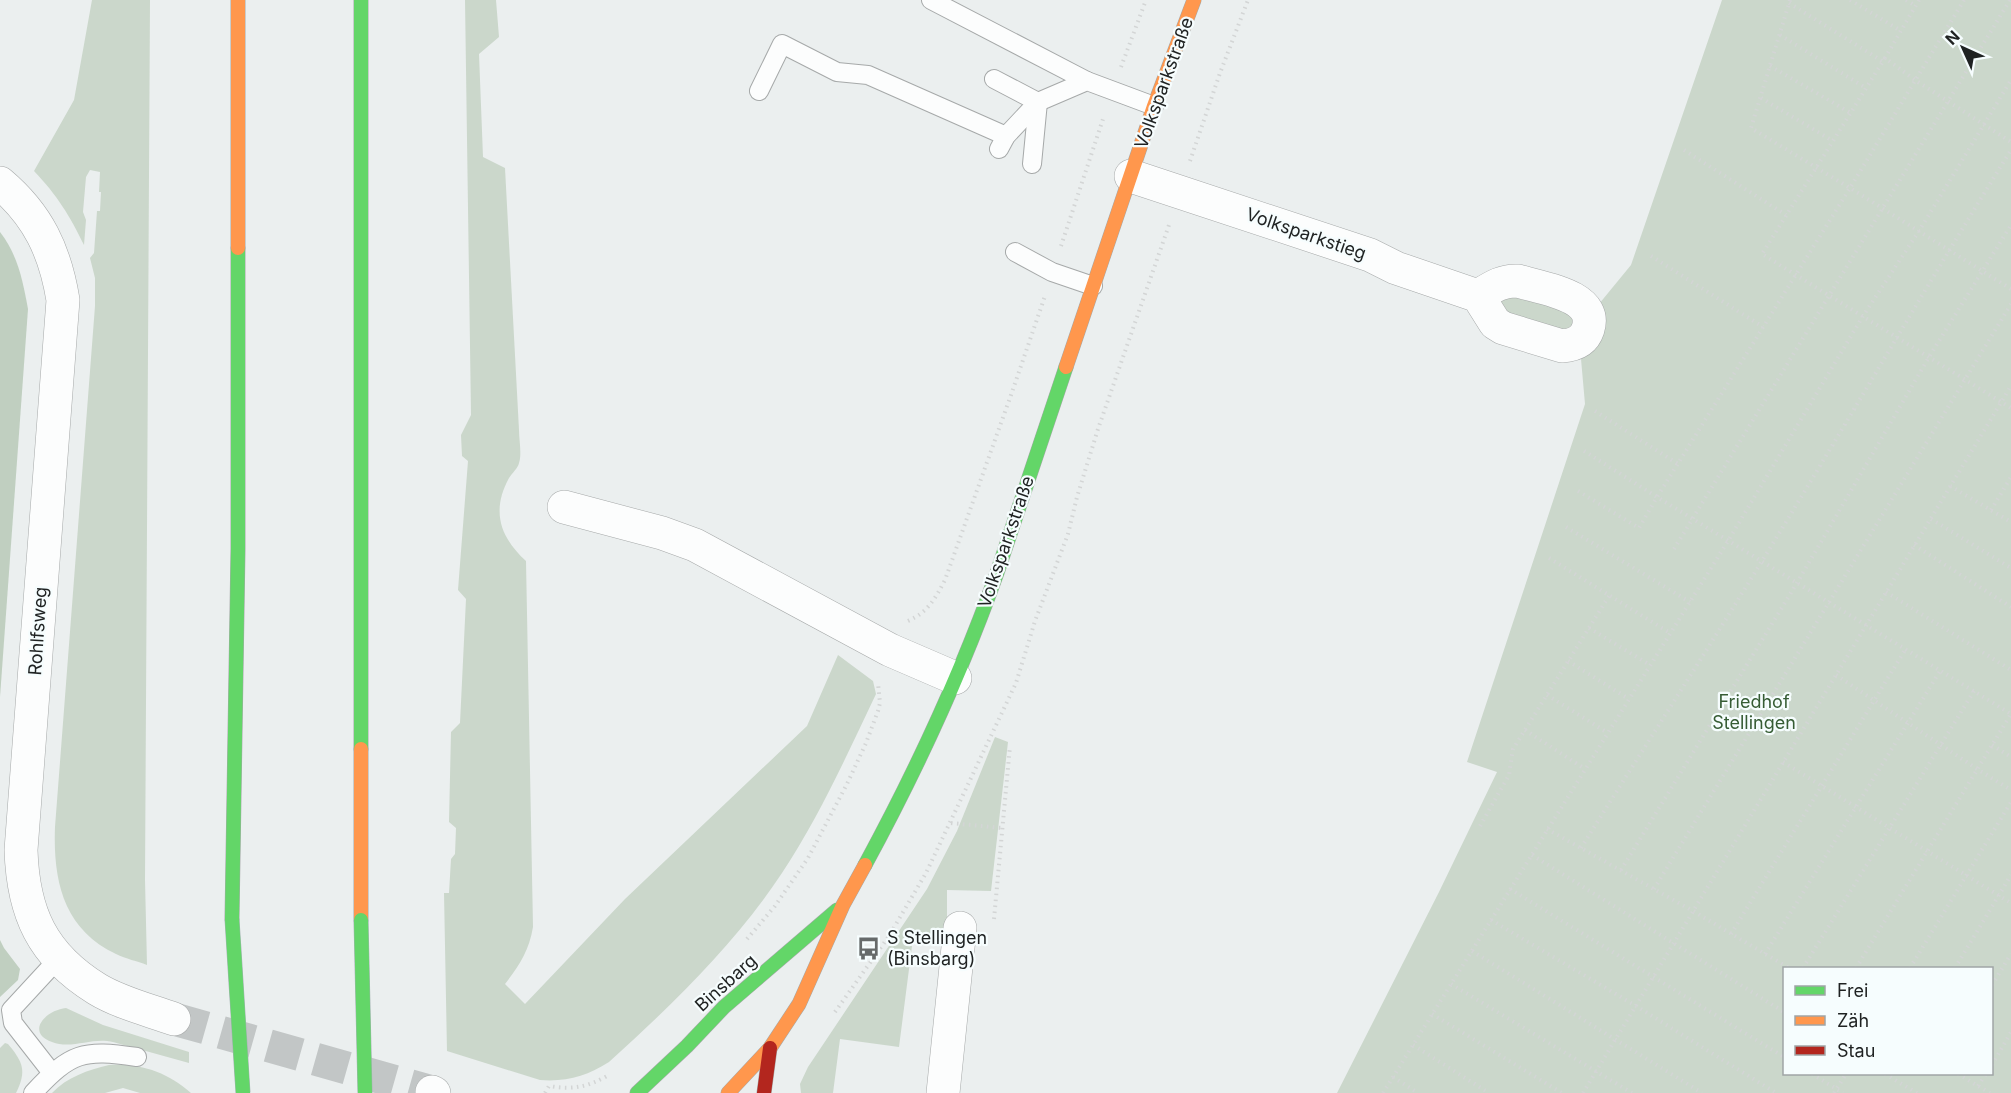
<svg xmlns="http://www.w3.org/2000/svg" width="2011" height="1093" viewBox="0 0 2011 1093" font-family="Inter,sans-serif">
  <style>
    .green { fill: #cbd7cb; fill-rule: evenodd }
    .forest { fill: #c0cfc0 }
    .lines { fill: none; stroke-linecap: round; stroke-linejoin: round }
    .street-tunnel { stroke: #c2c6c6; stroke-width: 33; stroke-dasharray: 33 16; stroke-linecap: butt }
    .lane-casing { stroke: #a6a9a9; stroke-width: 20 }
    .street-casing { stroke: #a6a9a9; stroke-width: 34 }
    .fast-casing { stroke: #a6a9a9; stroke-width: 15 }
    .slow-casing { stroke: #a6a9a9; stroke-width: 15 }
    .jam-casing { stroke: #a6a9a9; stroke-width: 15 }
    .path { stroke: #d3d5d5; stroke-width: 4; stroke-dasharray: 1.5 4.5; stroke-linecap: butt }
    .lane { stroke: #fcfdfd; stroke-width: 18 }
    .street { stroke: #fcfdfd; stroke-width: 33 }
    .fast { stroke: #63d668; stroke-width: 14 }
    .slow { stroke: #ff974d; stroke-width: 14 }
    .jam { stroke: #b3261e; stroke-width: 14 }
    .fast-bridge-casing { stroke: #a2b4b1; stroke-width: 15; stroke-linecap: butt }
    .fast-bridge { stroke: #63d668; stroke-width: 14 }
    .labels { text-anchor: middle; stroke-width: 4.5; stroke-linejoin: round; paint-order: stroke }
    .street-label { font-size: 18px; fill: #1f2222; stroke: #f6fdfe }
    .park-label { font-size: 18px; fill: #365c34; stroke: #f6fdfe }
    .poi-label { font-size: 18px; fill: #1f2222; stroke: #f6fdfe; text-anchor: start }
  </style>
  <rect width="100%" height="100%" fill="#ebefef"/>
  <g class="green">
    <path d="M92,0H150L145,880L147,965C137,961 126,959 116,954C63,929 53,880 55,827L95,306V278L90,258L94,253L97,211H100L101,192H99L100,172L90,170L86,177L83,212L86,220L84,245C70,216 57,195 34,171L74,100Z"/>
    <path d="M465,0H496L499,37L479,54L483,157L505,168L519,430C519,440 522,454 519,463C518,468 512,473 509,478C491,511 500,537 526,561L533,927C529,951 519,966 505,984L525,1004L625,899L807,726L838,655L873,681L876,694C847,755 819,817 782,873C735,944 672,1005 609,1062C587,1076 567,1082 540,1080L447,1051L444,893H449L451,859L455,854L456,828L449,822L451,732L460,723L466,599L458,590L468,461L462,456L461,435L471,415Z"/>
    <path d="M1722,0H2011V1093H1337L1439,892L1497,772L1467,762L1585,404L1581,359L1592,348L1599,304L1631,265ZM1784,968H1992V1074H1784Z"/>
    <path d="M1505,295L1573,310L1572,332L1505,313L1500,301Z"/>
    <path d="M995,737L1008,742L991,891L947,890V942L913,938L899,1047L840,1039L833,1093H801L800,1084L808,1067L927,889L957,831Z"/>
    <path d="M66,1008L103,1025L189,1052V1063C171,1058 153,1053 135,1048C126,1046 116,1042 107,1041C89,1039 70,1049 52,1042C25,1032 46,1010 66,1008Z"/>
    <path d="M5,1043L8,1044C23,1062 27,1071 16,1093H0V1048Z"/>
    <path d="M109,1065C141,1063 167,1072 191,1093H140L123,1088L105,1093H52C67,1077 88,1070 109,1065Z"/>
  </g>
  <g class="forest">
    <path d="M0,232C18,255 23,282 28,309L0,697Z"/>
    <path d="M0,940L4,948L20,969L18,980L0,997Z"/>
  </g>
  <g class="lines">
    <path class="street-tunnel" d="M174,1019L432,1092"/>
    <defs>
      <g id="lane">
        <path d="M931,0L1087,81"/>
        <path d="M994,79L1038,102L1032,164"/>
        <path d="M759,91L782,44L837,72L868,75L1006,136"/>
        <path d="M999,149L1006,136L1038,102L1087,81L1154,106"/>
        <path d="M1015,252L1052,272L1093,286"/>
        <path d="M52,1073L13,1023L11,1010L59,958"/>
        <path d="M33,1093C71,1052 83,1049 137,1057"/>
      </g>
      <g id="street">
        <path d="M1131,176L1370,255L1396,268L1478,296L1495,323L1503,328L1562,346C1574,345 1584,341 1588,329C1599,295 1540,288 1518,281C1502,280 1491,288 1478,296"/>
        <path d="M0,183C38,215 55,251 63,300L21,850C23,913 42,955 97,989C120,1003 149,1010 174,1019"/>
        <path d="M564,507L662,533L695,545L890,650L955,678"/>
        <path d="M432,1092L434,1093"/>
        <path d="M943,1093L960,928"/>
      </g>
      <g id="fast">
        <path d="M361,0V749"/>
        <path d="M865,865C916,771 962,672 998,570C1021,503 1043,435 1066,367"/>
        <path d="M232,919L238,549V248"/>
        <path d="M637,1093L687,1046L724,1007L837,910"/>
      </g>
      <g id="slow">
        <path d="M238,0V248"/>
        <path d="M1066,367L1154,106L1194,0"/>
        <path d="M361,749V920"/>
        <path d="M728,1093L770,1048L799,1004L843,905L865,865"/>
      </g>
      <path id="jam" d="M764,1093L770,1048"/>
    </defs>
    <use href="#lane" class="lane-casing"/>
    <use href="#street" class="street-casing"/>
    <use href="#fast" class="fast-casing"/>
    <use href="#slow" class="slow-casing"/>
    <use href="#jam" class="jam-casing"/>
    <g class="path">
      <path d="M1790,0L1751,128L1850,188L1964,0"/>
      <path d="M1850,0L1901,31"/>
      <path d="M1906,0L1916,6"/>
      <path d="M1919,0L1885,58L1915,80L2011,142"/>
      <path d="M1789,3L1882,61"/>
      <path d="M1780,35L1866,88"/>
      <path d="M1885,58L1762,254L2011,408"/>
      <path d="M1770,66L1851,113"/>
      <path d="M1121,67L1146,0"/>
      <path d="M1761,98L1833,141"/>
      <path d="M1684,150L1786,215"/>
      <path d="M1190,161L1220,73L1248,0"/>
      <path d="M1061,246L1104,116"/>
      <path d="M1651,256L1763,327"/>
      <path d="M2011,289L1850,188L1657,497L2011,714"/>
      <path d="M1595,411L1678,464"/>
      <path d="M1950,486L2011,522"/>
      <path d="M1578,491L1639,528L1657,497L1581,449"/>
      <path d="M1991,510L2011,477"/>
      <path d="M1931,519L2011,568"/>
      <path d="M1566,527L1690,602"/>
      <path d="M1914,545L2011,607"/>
      <path d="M1674,549L2010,0"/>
      <path d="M1549,558L1670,633"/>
      <path d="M1886,592L2011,670"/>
      <path d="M908,621C928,612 935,599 945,580L1011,395L1045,296"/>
      <path d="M1589,628L1650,665"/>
      <path d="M1568,661L1629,699"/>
      <path d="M1836,675L1977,769L2011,790"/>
      <path d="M1547,695L1608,733"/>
      <path d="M1525,730L1585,769"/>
      <path d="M1992,745L2011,757"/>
      <path d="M1783,762L2011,903"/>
      <path d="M951,823L1002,828"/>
      <path d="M1480,826L1509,775L1513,749L1609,596"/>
      <path d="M1547,829L1693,911L1789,968"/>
      <path d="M1581,848C1641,752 1703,657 1762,561C1846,425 1926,286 2011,150"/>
      <path d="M1532,855L1784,1012"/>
      <path d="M1621,870L1797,583L1929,357L2011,225"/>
      <path d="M1510,889L1784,1057"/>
      <path d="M1654,889L2011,304"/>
      <path d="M994,919L1010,746"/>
      <path d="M1491,920L1636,1006L1776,1093"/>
      <path d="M1731,934L1905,650"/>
      <path d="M747,939L775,906L808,858L847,784L866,743L878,711L880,703L878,683"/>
      <path d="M1472,951L1702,1093"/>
      <path d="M1765,954L1940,671"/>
      <path d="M1803,968L1974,691"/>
      <path d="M1856,968L2011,714"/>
      <path d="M1910,968L2011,802"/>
      <path d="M1955,968L2011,875"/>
      <path d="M1451,984L1632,1093"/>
      <path d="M1992,985L2011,954"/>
      <path d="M835,1012L889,936L926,873L1016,683L1035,621L1068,534L1077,497L1098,429L1169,225"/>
      <path d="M1432,1014L1562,1093"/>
      <path d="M1413,1045L1489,1093"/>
      <path d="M1992,1065L2011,1032"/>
      <path d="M1812,1074L1843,1093"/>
      <path d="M1885,1074L1917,1093"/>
      <path d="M1958,1074L1990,1093"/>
      <path d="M1393,1077L1418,1093"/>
      <path d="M1978,1086L1986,1074"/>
      <path d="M545,1093L549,1086C573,1090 587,1087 607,1076"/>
      <path d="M1383,1093L1728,541L1863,316L1919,231L2011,80"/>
      <path d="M1583,1093L2011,386"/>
      <path d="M1834,1093L1846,1074"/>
    </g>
    <use href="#lane" class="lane"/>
    <use href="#street" class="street"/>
    <use href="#fast" class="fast"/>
    <use href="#slow" class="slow"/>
    <use href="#jam" class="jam"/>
    <defs>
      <g id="fast-bridge">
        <path d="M232,919L243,1093"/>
        <path d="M361,920L365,1093"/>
      </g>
    </defs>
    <use href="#fast-bridge" class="fast-bridge-casing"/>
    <use href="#fast-bridge" class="fast-bridge"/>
  </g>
  <defs>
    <symbol id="bus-bare" viewBox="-9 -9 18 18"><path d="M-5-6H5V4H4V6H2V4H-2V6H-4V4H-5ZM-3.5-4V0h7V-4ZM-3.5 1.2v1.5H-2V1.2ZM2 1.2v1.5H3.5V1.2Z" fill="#666a6a" stroke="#f6fdfe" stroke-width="2.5" paint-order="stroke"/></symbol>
  </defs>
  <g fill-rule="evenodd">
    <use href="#bus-bare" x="852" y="932" width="33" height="33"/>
  </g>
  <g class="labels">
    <g class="street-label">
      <text transform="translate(1164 83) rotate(-70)" y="6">Volksparkstraße</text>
      <text transform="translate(1306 234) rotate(19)" y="6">Volksparkstieg</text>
      <text transform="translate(1006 542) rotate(-71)" y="6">Volksparkstraße</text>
      <text transform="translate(38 631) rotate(-86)" y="6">Rohlfsweg</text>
      <text transform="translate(726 983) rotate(-42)" y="6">Binsbarg</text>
    </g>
    <g class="park-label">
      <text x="1754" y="708">Friedhof<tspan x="1754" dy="21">Stellingen</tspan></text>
    </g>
    <g class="poi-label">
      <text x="887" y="944">S Stellingen<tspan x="887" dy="21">(Binsbarg)</tspan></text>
    </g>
  </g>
  <rect x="1783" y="967" width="210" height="108" fill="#f6fdfe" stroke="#a0a5a6" stroke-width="1.5"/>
  <rect x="1795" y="986" width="30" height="9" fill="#63d668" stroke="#a0a5a6" stroke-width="1.5"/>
  <text x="1837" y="997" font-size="18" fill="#1f2222">Frei</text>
  <rect x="1795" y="1016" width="30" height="9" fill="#ff974d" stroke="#a0a5a6" stroke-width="1.5"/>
  <text x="1837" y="1027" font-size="18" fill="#1f2222">Zäh</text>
  <rect x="1795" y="1046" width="30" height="9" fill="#b3261e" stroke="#a0a5a6" stroke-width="1.5"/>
  <text x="1837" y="1057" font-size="18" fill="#1f2222">Stau</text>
  <g transform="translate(1963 48) rotate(315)" stroke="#f6fdfe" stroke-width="4.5" paint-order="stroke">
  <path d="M0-4.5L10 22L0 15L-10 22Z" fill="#1f2222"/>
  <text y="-9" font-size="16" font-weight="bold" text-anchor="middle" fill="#1f2222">N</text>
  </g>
</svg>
